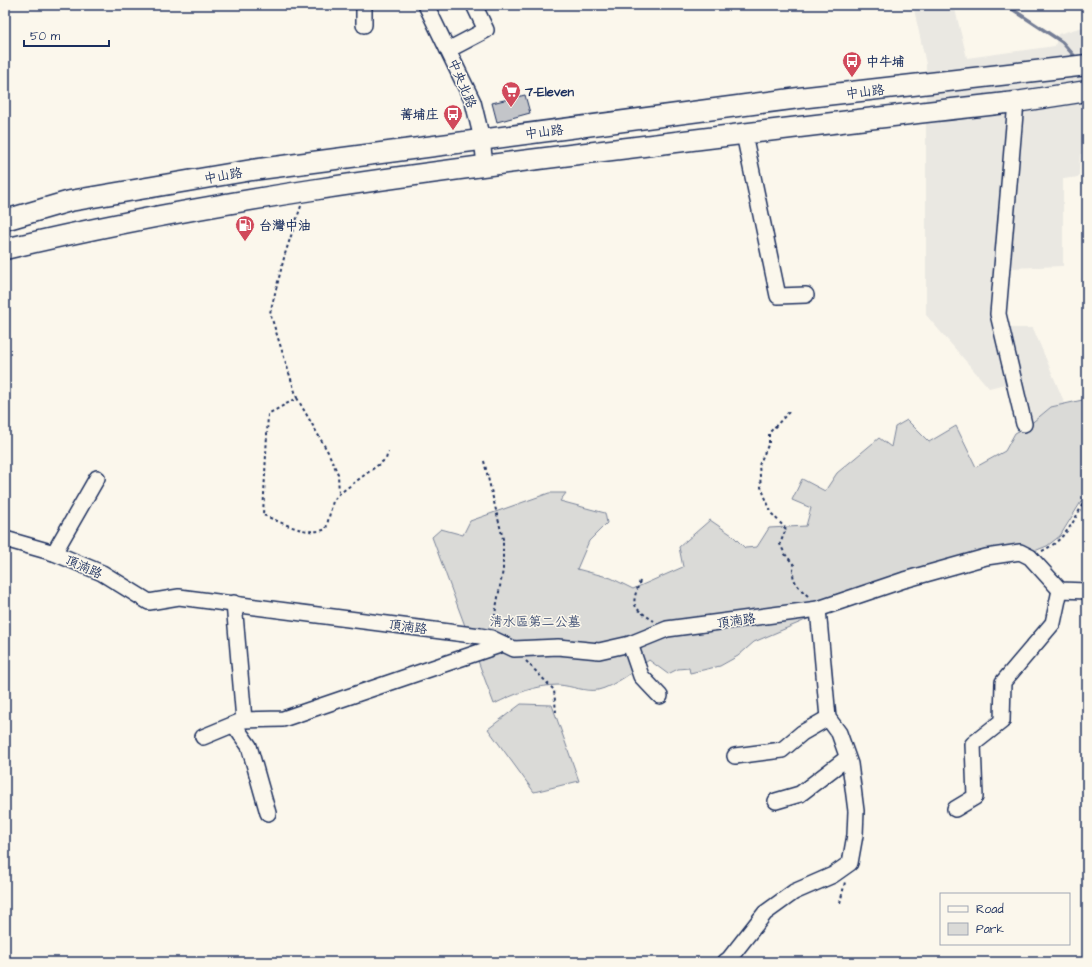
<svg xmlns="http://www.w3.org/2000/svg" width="1092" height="967" viewBox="0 0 1092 967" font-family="'Architects Daughter','LXGW WenKai TC',sans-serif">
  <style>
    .built { fill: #eae8e2 }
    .green { fill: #dadad7; stroke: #7a849a }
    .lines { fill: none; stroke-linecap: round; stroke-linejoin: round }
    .stream { stroke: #747e96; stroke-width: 3.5 }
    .building { fill: #c3c5c9; stroke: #1b2f5e }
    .minor-casing { stroke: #1b2f5e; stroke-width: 18 }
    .major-casing { stroke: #1b2f5e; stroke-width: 23 }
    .path { stroke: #1b2f5e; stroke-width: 2; stroke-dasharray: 3 3; stroke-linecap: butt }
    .minor { stroke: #fbf7ec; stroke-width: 15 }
    .major { stroke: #fbf7ec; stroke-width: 20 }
    .labels { text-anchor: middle; stroke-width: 3; stroke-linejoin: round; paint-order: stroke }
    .poi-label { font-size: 13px; font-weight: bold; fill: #1b2f5e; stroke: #fbf7ec; text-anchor: start }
    .street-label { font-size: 13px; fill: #1b2f5e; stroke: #fbf7ec }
    .park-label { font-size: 13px; fill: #415176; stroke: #fbf7ec }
  </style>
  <rect width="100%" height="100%" fill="#fbf7ec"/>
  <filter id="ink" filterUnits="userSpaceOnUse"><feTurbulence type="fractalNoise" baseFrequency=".025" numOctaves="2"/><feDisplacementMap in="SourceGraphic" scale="8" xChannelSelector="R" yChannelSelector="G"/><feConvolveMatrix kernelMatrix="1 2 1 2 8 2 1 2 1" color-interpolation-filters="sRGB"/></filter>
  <g filter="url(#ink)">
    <path class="built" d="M913,5H954L967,58L1055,46L1058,34L1087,26V154H1080L1079,177L1063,179V266L1010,268L1005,309L1008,328H1033L1065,404L1051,407L1028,426L1009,383L989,388L926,315V64Z"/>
    <g class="green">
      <path d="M1087,399V492L1060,536L1047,546L1032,552L896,577L801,622L754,642L738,656L720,666L690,673L689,668L678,669L668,674L649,660C637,669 613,687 598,690C585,692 572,686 559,685C535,685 515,694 494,704L432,537L441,529L463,535L470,521L549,493H566L560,501L605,513L607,523L589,541L577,569L611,578L633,589L683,567L679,547L710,520L732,535L745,548L757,547L769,528L806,526L811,508L792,500L802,479L825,491L837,473L879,438L891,447L895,427L907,420L929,442L956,426L976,467L1005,451L1015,433L1028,426L1051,407Z"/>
      <path d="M521,704L552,705L579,781L534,792L488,729Z"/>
    </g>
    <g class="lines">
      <path class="stream" d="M1006,5L1062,42L1077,59"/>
    </g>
    <path class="building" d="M525,95L530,113L497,122L492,103Z"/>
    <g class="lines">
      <defs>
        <g id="minor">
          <path d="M364,5V25"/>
          <path d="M426,5L473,102L482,139L485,165"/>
          <path d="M448,50L486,30L474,5"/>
          <path d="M1016,102L998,314L1024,424"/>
          <path d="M744,134L778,296L806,295"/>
          <path d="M5,539L54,553L102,573L149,602L179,597L480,636L491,638L514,649L558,647L599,651L630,644L667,629L818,609L904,580L986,557L1020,552L1030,557L1060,590L1087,591"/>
          <path d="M54,553L97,478"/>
          <path d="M234,603L244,720"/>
          <path d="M630,644L641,676L660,696"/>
          <path d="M234,725L249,746L268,813"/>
          <path d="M203,737L244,720L283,719L503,644"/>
          <path d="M735,756L782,750L802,733L828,718"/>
          <path d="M776,801L800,794L847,758"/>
          <path d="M955,809L975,797L973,744L1002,721L1003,682L1053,623L1060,590"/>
          <path d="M725,962L729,959L765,913L794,892L833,875L850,863L855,835L856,811L850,764L839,733L828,718L818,609"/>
        </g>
        <g id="major">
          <path d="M5,220L70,201L252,170L799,98L1087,65"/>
          <path d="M5,249C210,200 419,173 628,148C757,132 886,116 1016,102L1087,91"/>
        </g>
      </defs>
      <use href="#minor" class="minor-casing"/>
      <use href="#major" class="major-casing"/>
      <g class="path">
        <path d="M301,206L285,254L270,313L297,398L268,414L263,515C281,522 307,537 326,529L333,501L339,494L386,459L388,452"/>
        <path d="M297,398L328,452L338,474L339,494"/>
        <path d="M789,412L769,433V443L759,465L761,487L772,514L786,529L780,544L785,554L794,565C790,580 798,587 809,597"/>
        <path d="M484,461L503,539V570L493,625"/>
        <path d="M1042,551C1066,540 1077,517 1087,494"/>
        <path d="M640,581C631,606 631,606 654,621"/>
        <path d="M526,661L554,690L556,712"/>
        <path d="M840,903L845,882"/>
      </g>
      <use href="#minor" class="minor"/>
      <use href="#major" class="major"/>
    </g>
  </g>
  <defs>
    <symbol id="bus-pin" viewBox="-11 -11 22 30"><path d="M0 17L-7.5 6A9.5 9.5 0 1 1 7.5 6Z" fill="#d1495b" stroke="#fbf7ec"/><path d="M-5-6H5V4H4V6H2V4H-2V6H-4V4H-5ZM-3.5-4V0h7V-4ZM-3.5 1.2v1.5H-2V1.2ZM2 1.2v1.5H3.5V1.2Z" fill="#fff"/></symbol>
    <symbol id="supermarket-pin" viewBox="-11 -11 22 30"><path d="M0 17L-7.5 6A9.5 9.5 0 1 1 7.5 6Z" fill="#d1495b" stroke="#fbf7ec"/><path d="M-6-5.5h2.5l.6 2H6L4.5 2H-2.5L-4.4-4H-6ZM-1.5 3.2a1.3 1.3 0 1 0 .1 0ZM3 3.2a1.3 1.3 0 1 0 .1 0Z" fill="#fff"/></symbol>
    <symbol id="fuel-pin" viewBox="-11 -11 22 30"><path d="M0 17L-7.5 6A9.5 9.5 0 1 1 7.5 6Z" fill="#d1495b" stroke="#fbf7ec"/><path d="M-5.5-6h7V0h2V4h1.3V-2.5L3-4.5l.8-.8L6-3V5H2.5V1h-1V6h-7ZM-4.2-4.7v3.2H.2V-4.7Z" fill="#fff"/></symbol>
  </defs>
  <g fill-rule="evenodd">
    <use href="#bus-pin" x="841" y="50" width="22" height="30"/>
    <use href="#supermarket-pin" x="500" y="80" width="22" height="30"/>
    <use href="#bus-pin" x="442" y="103" width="22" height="30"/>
    <use href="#fuel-pin" x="234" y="214" width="22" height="30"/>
  </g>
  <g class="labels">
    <g class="poi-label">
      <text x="866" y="66">中牛埔</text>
      <text x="525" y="96">7-Eleven</text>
      <text x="439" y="119" text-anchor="end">菁埔庄</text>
      <text x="259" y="230">台灣中油</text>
    </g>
    <g class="street-label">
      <text transform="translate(463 83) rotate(67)" y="5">中央北路</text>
      <text transform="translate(865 91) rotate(-7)" y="5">中山路</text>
      <text transform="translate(544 131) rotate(-7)" y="5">中山路</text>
      <text transform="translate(223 175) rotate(-10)" y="5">中山路</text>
      <text transform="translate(84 566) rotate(24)" y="5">頂湳路</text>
      <text transform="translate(736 620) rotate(-8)" y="5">頂湳路</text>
      <text transform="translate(408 626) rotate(8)" y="5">頂湳路</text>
    </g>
    <g class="park-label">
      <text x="535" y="626">清水區第二公墓</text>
    </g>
  </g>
  <rect width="1092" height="967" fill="none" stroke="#fbf7ec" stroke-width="20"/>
  <rect x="10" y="10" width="1072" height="947" fill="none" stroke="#1b2f5e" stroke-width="1.5" filter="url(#ink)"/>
  <rect x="940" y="893" width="130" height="52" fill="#fbf7ec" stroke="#a1a7b3"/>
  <rect x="948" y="906" width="20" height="6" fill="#fbf7ec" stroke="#a1a7b3"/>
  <text x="976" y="913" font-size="12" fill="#1b2f5e">Road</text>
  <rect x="948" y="923" width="20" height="12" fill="#dadad7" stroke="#a1a7b3"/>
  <text x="976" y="933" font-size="12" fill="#1b2f5e">Park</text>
  <path d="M24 40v6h85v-6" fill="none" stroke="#1b2f5e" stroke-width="2"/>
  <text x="30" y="40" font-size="12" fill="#1b2f5e" stroke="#fbf7ec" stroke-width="3" paint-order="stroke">50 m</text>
</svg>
